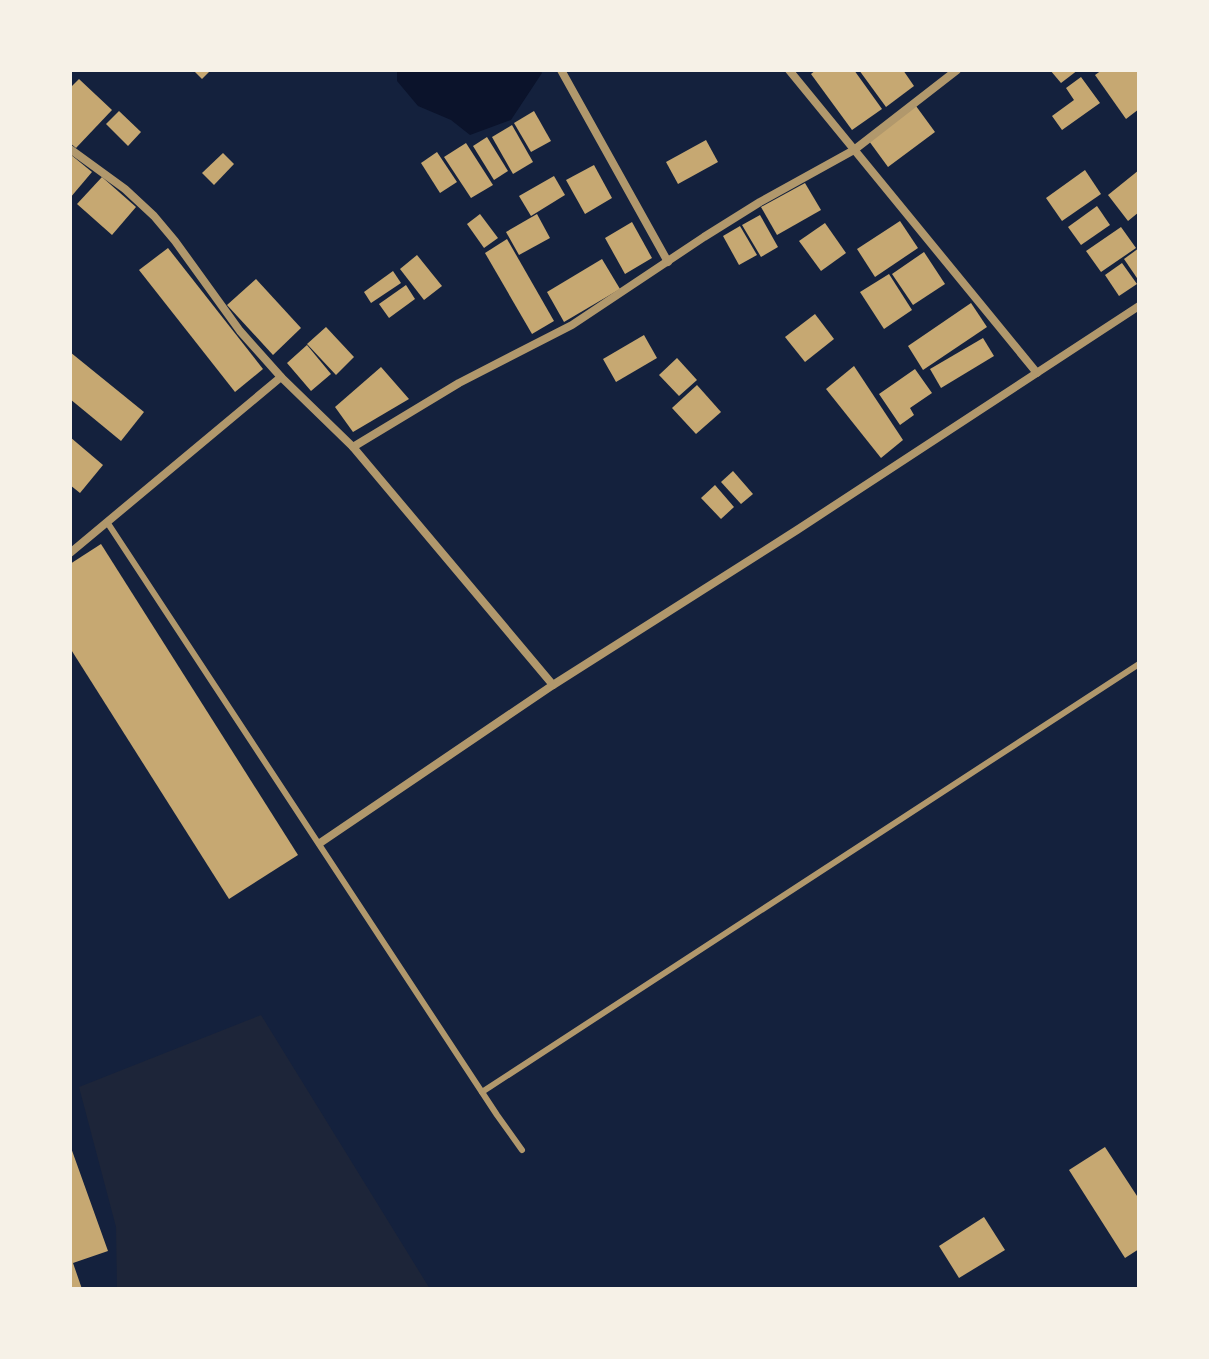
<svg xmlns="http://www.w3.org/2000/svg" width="1209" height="1359" viewBox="0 0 1209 1359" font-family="'PT Serif',serif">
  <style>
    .green { fill: #1d2539 }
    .water { fill: #0b132b }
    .building { fill: #c6a872 }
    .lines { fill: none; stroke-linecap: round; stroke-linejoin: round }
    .service { stroke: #b1986c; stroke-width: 6 }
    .minor { stroke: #b1986c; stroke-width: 8 }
  </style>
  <rect width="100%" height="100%" fill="#14213d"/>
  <path class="green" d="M261,1015L430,1289H117L116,1227L79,1087Z"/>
  <path class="water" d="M397,70H540L542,73L511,120L470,135L451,120L418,106L397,81Z"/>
  <g class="building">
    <path d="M193,70H211L202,79Z"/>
    <path d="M816,70H854L882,109L852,130L811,74Z"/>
    <path d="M859,70H903L914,86L886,107Z"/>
    <path d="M1050,70H1078L1061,83Z"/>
    <path d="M1102,70H1139V109L1126,119L1095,75Z"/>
    <path d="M1081,77L1100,103L1062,130L1052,116L1074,100L1066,88Z"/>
    <path d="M79,79L112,110L76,148L70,143V88Z"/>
    <path d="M916,106L935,132L888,167L869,141Z"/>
    <path d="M119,111L141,132L128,146L106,124Z"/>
    <path d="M534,111L551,141L531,152L514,123Z"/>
    <path d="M512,125L533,162L513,174L492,137Z"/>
    <path d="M487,137L508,171L494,180L473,146Z"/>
    <path d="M706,140L718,162L678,184L666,162Z"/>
    <path d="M466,143L493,185L471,198L444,157Z"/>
    <path d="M437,152L457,182L440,193L421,163Z"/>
    <path d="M223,153L234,164L214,185L202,173Z"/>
    <path d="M70,154L92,172L70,198Z"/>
    <path d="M594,165L612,198L585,214L566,180Z"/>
    <path d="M1085,170L1101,194L1062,221L1046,198Z"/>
    <path d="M1139,170V212L1128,221L1108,195Z"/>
    <path d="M554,176L565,195L531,216L519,196Z"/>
    <path d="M102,177L136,207L112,235L77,204Z"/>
    <path d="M805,183L821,210L777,235L761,207Z"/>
    <path d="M1097,206L1110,225L1081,245L1068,227Z"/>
    <path d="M480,214L498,238L484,248L467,224Z"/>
    <path d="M537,214L550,238L519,255L506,232Z"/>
    <path d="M760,215L778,247L761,257L742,225Z"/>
    <path d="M900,221L918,248L875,277L857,249Z"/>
    <path d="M632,222L652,258L625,274L605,238Z"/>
    <path d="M825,223L846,253L821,271L799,241Z"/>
    <path d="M740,226L757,255L739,265L723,236Z"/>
    <path d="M1121,227L1136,248L1101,272L1086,251Z"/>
    <path d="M507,239L554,321L532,334L485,253Z"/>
    <path d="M168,248L263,369L235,392L139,270Z"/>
    <path d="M1139,248V281L1124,259Z"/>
    <path d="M924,252L945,284L913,305L892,274Z"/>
    <path d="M417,255L442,286L424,300L400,269Z"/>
    <path d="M602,259L620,289L564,322L547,292Z"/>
    <path d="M1122,263L1137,284L1119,296L1105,275Z"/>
    <path d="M393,271L401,283L371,303L364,292Z"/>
    <path d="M889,274L912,310L884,329L860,292Z"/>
    <path d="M256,279L301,328L273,355L227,305Z"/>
    <path d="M406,285L415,299L389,318L379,304Z"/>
    <path d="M971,303L987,327L923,370L908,346Z"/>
    <path d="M815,314L834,339L805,362L785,337Z"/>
    <path d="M326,327L354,357L336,375L307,344Z"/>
    <path d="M644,335L657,358L616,382L603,359Z"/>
    <path d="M983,338L994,356L941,388L930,369Z"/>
    <path d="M307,345L331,374L311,391L287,363Z"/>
    <path d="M70,352L144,412L121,441L70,399Z"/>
    <path d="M677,358L697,380L679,396L659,375Z"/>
    <path d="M854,366L903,440L881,458L826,389Z"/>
    <path d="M381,367L409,399L353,432L335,407Z"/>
    <path d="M915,369L932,393L910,408L914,415L900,425L879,394Z"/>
    <path d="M697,385L721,412L696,434L672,408Z"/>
    <path d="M70,437L103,465L80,493L70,485Z"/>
    <path d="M733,471L753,494L741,504L721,482Z"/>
    <path d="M715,485L734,507L721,519L701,498Z"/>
    <path d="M101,544L298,855L229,899L70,648V564Z"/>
    <path d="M70,1145L108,1251L73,1263L82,1289H70Z"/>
    <path d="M1105,1147L1139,1199V1249L1125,1258L1069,1170Z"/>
    <path d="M984,1217L1005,1250L959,1278L939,1246Z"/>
  </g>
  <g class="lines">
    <g class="service">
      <path d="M107,522L497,1115L522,1150"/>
      <path d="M482,1092L1139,664"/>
    </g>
    <g class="minor">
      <path d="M561,70L668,262"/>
      <path d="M789,70L1037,373"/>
      <path d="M70,149L125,189L154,216L175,241L240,331L281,377L353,447L553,685"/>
      <path d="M353,447L459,383L572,325L704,237L760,202L854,150L957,70"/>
      <path d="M70,553L281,377"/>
      <path d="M320,843L553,685L797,530L1139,306"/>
    </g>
  </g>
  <rect width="1209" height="1359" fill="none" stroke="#f6f1e7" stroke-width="144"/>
</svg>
